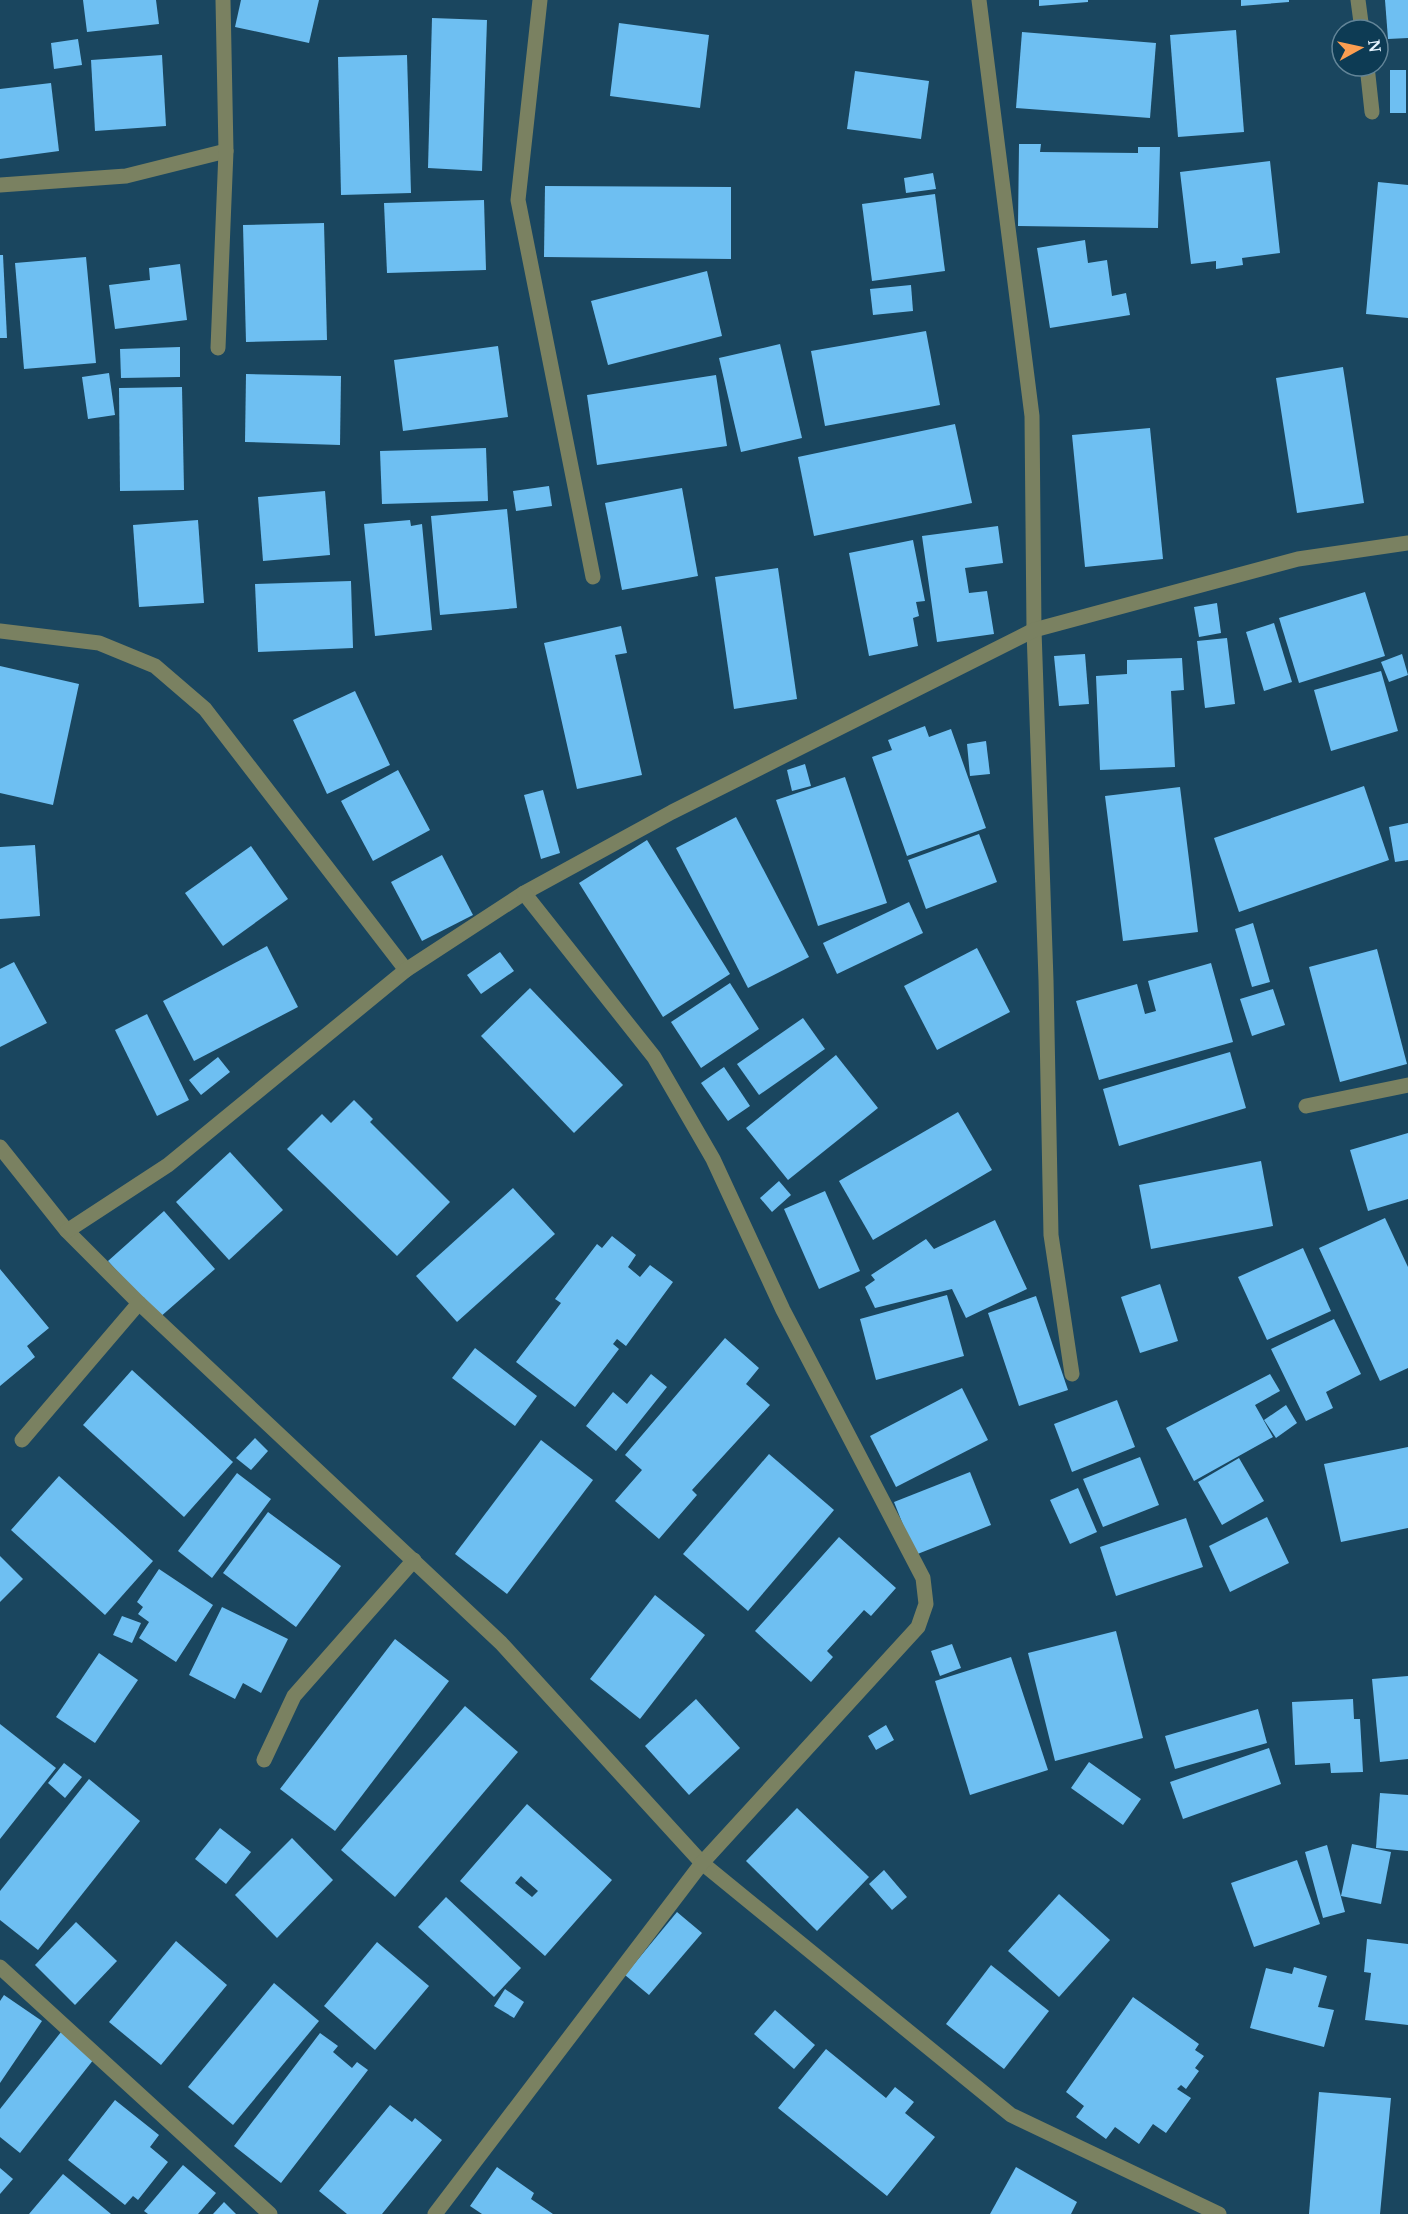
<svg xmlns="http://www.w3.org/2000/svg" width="1408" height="2214" viewBox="0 0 1408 2214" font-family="'Noto Serif',serif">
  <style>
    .building { fill: #6ebff2; fill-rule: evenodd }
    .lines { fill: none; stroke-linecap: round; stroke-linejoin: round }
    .minor { stroke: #7a8161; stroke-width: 15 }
  </style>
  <rect width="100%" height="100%" fill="#1a465f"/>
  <g class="building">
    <path d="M83,0H156L159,24L87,32Z"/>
    <path d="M241,0H319L309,43L235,27Z"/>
    <path d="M1039,0H1088V2L1039,6Z"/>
    <path d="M1241,0H1289V2L1241,6Z"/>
    <path d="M1385,0H1408V38L1388,39Z"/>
    <path d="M432,18L487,20L482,171L428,168Z"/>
    <path d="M619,23L709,35L700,108L610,96Z"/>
    <path d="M1236,30L1244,132L1178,137L1170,35Z"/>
    <path d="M1022,32L1156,43L1150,118L1016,108Z"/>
    <path d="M78,39L82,65L54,69L51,43Z"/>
    <path d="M162,55L166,126L95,131L91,60Z"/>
    <path d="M407,55L411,193L341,195L338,57Z"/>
    <rect x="1390" y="70" width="16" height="43"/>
    <path d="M855,71L929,81L921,139L847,129Z"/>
    <path d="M51,83L59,151L0,159V89Z"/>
    <path d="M1019,144H1041L1040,152L1138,153V147H1160L1158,228L1018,226Z"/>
    <path d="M1270,161L1280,253L1242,258L1243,265L1216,269V261L1191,264L1180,172Z"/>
    <path d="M933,173L936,189L906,193L904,178Z"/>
    <path d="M1378,182L1408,185V318L1366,314Z"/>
    <path d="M545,186L731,187V259L544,257Z"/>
    <path d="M935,194L945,271L872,281L862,204Z"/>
    <path d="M484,200L486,270L387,273L384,203Z"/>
    <path d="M324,223L327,340L246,342L243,225Z"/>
    <path d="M1085,240L1088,263L1107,260L1112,296L1126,293L1130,315L1050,328L1037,248Z"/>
    <path d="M0,255H3L7,338H0Z"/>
    <path d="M86,257L96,363L24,369L15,263Z"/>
    <path d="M180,264L187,320L115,329L109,285L150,280L149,268Z"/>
    <path d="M707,271L722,336L608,365L591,301Z"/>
    <path d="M911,285L913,311L873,315L870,289Z"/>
    <path d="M926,331L940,405L825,426L811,351Z"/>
    <path d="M780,344L802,438L741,452L719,358Z"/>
    <path d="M498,346L508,417L403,431L394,360Z"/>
    <path d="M180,347V377L121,378L120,349Z"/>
    <path d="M1343,367L1364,503L1297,513L1276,378Z"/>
    <path d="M109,373L115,415L88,419L82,377Z"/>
    <path d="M246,374L341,376L340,445L245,442Z"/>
    <path d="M716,375L727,446L597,465L587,395Z"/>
    <path d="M182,387L184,490L120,491L119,388Z"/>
    <path d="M955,424L972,503L814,536L798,457Z"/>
    <path d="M1150,428L1163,559L1085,567L1072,435Z"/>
    <path d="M486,448L488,501L382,504L380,451Z"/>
    <path d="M549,486L552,506L516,511L513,491Z"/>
    <path d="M682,488L698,576L622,590L605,503Z"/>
    <path d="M325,491L330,555L263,561L258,497Z"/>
    <path d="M507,509L517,608L440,615L431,516Z"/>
    <path d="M198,520L204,603L139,607L133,525Z"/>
    <path d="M410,520L411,526L422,524L432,630L375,636L364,524Z"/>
    <path d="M998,526L1003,563L965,568L969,593L987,591L994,634L937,642L922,536Z"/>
    <path d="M913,540L925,601L916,602L919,616L913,618L918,646L869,656L849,553Z"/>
    <path d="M778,568L797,699L734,709L715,577Z"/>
    <path d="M351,581L353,648L258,652L255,584Z"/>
    <path d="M1365,592L1385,656L1299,683L1279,618Z"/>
    <path d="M1217,603L1221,633L1199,637L1194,607Z"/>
    <path d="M1274,623L1292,682L1264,691L1246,632Z"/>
    <path d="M621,626L627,653L615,655L642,775L577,789L544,643Z"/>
    <path d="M1227,638L1235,704L1205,708L1197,641Z"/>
    <path d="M1085,654L1089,704L1059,706L1054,656Z"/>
    <path d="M1402,654L1408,675L1389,682L1381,662Z"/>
    <path d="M1182,658L1184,690L1171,691L1175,767L1100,770L1096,676L1127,674V660Z"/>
    <path d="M0,666L79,684L53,805L0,793Z"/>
    <path d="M1381,671L1398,731L1331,751L1314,690Z"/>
    <path d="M355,691L390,765L327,794L293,720Z"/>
    <path d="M925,726L929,737L951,729L986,828L907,856L872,757L892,750L888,740Z"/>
    <path d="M986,741L990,774L970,776L967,744Z"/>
    <path d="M805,764L811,786L792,791L787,770Z"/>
    <path d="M398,770L430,830L373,861L341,801Z"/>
    <path d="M845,777L887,903L818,926L776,800Z"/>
    <path d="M1364,786L1389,860L1239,912L1214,838Z"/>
    <path d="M1180,787L1198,932L1123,941L1105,796Z"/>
    <path d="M543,790L560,853L541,859L524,795Z"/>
    <path d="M736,817L809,957L748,988L676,848Z"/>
    <path d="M1408,823V860L1395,862L1389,827Z"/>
    <path d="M979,834L997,882L926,909L908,860Z"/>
    <path d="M647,840L730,974L663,1017L579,883Z"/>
    <path d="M35,845L40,916L0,919V847Z"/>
    <path d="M251,846L288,899L223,946L185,893Z"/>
    <path d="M442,855L473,915L422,941L391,882Z"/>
    <path d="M909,902L923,933L837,974L823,943Z"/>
    <path d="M1253,923L1270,982L1252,987L1235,929Z"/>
    <path d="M267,946L298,1007L194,1061L163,1001Z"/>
    <path d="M977,948L1010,1012L937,1050L904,986Z"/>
    <path d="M1377,949L1407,1064L1340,1082L1309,967Z"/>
    <path d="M500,952L514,971L481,994L467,975Z"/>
    <path d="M14,962L47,1023L0,1047V969Z"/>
    <path d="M1211,963L1233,1042L1099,1080L1076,1001L1137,984L1145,1014L1156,1011L1148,981Z"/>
    <path d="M730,983L759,1029L701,1068L671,1022Z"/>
    <path d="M530,988L623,1085L574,1133L481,1036Z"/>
    <path d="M1273,989L1285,1025L1252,1036L1240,999Z"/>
    <path d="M147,1014L189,1100L157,1116L115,1030Z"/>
    <path d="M803,1018L825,1049L759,1095L737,1064Z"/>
    <path d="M1230,1052L1246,1108L1119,1146L1103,1089Z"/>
    <path d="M836,1055L878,1108L788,1180L746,1128Z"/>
    <path d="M218,1057L230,1072L201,1095L189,1080Z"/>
    <path d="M724,1067L750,1106L728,1121L701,1083Z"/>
    <path d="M354,1100L373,1119L370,1122L450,1202L397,1256L287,1149L322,1114L331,1123Z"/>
    <path d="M958,1112L992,1170L873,1240L839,1181Z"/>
    <path d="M1408,1133V1199L1368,1211L1350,1150Z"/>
    <path d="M230,1152L283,1210L229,1260L176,1202Z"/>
    <path d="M1261,1161L1273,1226L1151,1249L1139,1185Z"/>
    <path d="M779,1181L791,1195L772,1212L760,1198Z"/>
    <path d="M513,1188L555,1234L457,1322L416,1276Z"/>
    <path d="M825,1191L860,1271L819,1289L784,1209Z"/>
    <path d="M164,1211L215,1269L159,1318L108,1261Z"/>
    <path d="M1385,1218L1408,1267V1368L1380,1381L1319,1248Z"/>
    <path d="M995,1220L1027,1289L966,1318L952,1289L875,1308L865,1287L875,1280L871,1275L926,1239L934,1249Z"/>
    <path d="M612,1236L636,1255L628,1267L640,1277L650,1265L673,1282L626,1346L617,1339L613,1344L619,1349L575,1407L516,1362L561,1303L555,1299L597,1244L602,1248Z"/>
    <path d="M1303,1248L1331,1311L1267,1340L1238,1277Z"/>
    <path d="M0,1269L49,1328L27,1346L35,1357L0,1386Z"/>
    <path d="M1160,1284L1178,1341L1140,1353L1121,1297Z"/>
    <path d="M947,1295L964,1356L876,1380L860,1319Z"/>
    <path d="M1036,1296L1068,1390L1019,1406L988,1313Z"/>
    <path d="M1334,1319L1361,1374L1326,1392L1333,1408L1306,1421L1271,1349Z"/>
    <path d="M725,1338L759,1368L746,1384L770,1405L692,1490L697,1495L659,1539L615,1501L642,1470L625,1455Z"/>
    <path d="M475,1348L537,1396L515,1426L452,1378Z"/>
    <path d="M132,1370L233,1462L184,1517L83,1425Z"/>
    <path d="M651,1374L667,1387L616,1451L586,1426L613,1392L627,1404Z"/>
    <path d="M1270,1374L1280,1391L1255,1405L1273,1437L1194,1481L1166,1428Z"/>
    <path d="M962,1388L988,1440L896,1487L870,1436Z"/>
    <path d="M1117,1400L1135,1447L1072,1472L1054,1424Z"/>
    <path d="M1286,1405L1297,1423L1276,1438L1264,1420Z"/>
    <path d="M255,1438L268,1451L251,1470L236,1458Z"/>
    <path d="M541,1440L593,1480L507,1594L455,1554Z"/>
    <path d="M1408,1447V1528L1341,1542L1324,1464Z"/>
    <path d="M769,1454L834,1510L748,1611L683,1554Z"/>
    <path d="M1140,1457L1159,1505L1103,1527L1083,1479Z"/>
    <path d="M1239,1458L1264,1501L1222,1525L1198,1482Z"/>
    <path d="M970,1472L991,1525L915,1555L894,1502Z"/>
    <path d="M237,1473L271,1499L212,1578L178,1551Z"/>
    <path d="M59,1476L153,1561L105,1615L11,1530Z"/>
    <path d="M1078,1488L1097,1532L1070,1544L1050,1500Z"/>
    <path d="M268,1512L341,1566L296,1627L223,1573Z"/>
    <path d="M1267,1517L1289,1563L1230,1592L1209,1546Z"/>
    <path d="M1186,1518L1203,1567L1116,1596L1100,1547Z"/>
    <path d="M839,1537L896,1588L871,1616L864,1610L827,1651L833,1657L811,1682L755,1631Z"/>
    <path d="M0,1556L23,1579L0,1602Z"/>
    <path d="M159,1569L213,1605L176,1662L139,1638L149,1622L138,1614L143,1607L137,1602Z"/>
    <path d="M655,1595L705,1635L640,1719L590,1679Z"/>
    <path d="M222,1607L288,1639L261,1693L243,1683L235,1699L189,1675Z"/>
    <path d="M122,1616L141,1623L132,1643L113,1635Z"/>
    <path d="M1116,1631L1143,1738L1055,1761L1028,1653Z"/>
    <path d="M395,1639L449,1681L335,1831L280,1789Z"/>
    <path d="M952,1644L961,1668L940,1676L931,1651Z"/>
    <path d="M99,1653L138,1680L95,1743L56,1717Z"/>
    <path d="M1011,1657L1048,1770L970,1795L935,1681Z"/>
    <path d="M1408,1676V1759L1380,1762L1372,1679Z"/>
    <path d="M696,1699L740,1748L689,1795L645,1746Z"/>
    <path d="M1353,1699L1354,1719H1360L1363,1772L1331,1773L1330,1763L1295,1765L1292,1702Z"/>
    <path d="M465,1706L518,1752L395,1897L341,1850Z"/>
    <path d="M1258,1709L1267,1743L1175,1769L1165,1736Z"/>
    <path d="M0,1724L56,1768L0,1839Z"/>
    <path d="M886,1725L894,1740L876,1750L868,1736Z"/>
    <path d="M1269,1748L1281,1784L1183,1819L1170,1782Z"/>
    <path d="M1089,1762L1141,1799L1123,1825L1071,1788Z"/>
    <path d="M64,1763L82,1777L65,1798L48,1783Z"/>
    <path d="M89,1779L140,1821L38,1950L0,1920V1891Z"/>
    <path d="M1380,1793L1408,1795V1851L1376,1848Z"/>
    <path d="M527,1804L612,1880L545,1956L460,1881ZM521,1876L538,1891L532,1897L515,1883Z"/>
    <path d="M797,1808L869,1877L817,1931L746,1861Z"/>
    <path d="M220,1828L251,1852L226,1884L195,1859Z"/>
    <path d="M292,1838L333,1880L277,1938L235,1895Z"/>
    <path d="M1352,1844L1391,1852L1381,1904L1341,1896Z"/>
    <path d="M1327,1845L1345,1912L1323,1918L1305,1852Z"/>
    <path d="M1297,1860L1320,1924L1254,1947L1231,1883Z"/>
    <path d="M884,1870L907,1897L892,1910L869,1884Z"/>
    <path d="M1059,1894L1110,1940L1059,1997L1008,1951Z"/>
    <path d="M446,1897L521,1968L494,1997L418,1927Z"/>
    <path d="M677,1912L702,1933L649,1995L625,1975Z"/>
    <path d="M76,1922L117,1961L75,2005L35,1965Z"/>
    <path d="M1367,1939L1408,1944V2025L1365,2020L1371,1973L1364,1972Z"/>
    <path d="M176,1941L227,1985L161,2065L109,2022Z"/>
    <path d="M377,1942L429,1986L375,2050L324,2006Z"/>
    <path d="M991,1965L1049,2011L1004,2069L946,2024Z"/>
    <path d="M1294,1967L1327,1976L1318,2007L1334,2010L1324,2047L1250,2028L1266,1968L1292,1974Z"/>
    <path d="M274,1983L319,2021L233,2125L188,2087Z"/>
    <path d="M505,1989L524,2002L514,2018L494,2006Z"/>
    <path d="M4,1995L42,2021L0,2083V2001Z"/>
    <path d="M1133,1997L1199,2044L1195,2050L1204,2056L1195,2068L1199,2071L1186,2089L1181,2085L1177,2089L1191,2098L1166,2133L1153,2124L1139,2144L1115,2127L1106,2139L1076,2117L1084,2106L1066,2092Z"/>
    <path d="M775,2010L815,2045L794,2069L754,2034Z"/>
    <path d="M61,2032L94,2059L20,2153L0,2137V2109Z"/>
    <path d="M320,2033L338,2046L333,2052L352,2068L357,2062L368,2070L281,2183L234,2146Z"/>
    <path d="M826,2049L886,2098L895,2087L914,2102L905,2113L935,2137L887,2196L778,2108Z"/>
    <path d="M1319,2092L1391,2098L1380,2214H1309Z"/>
    <path d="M115,2100L159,2135L150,2147L168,2162L138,2200L133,2196L125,2205L68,2160Z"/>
    <path d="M390,2105L412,2122L415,2118L442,2140L382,2214H347L319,2191Z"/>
    <path d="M183,2165L216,2193L198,2214H148L144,2211Z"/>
    <path d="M497,2167L534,2193L531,2199L553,2214H482L470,2206Z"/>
    <path d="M1016,2167L1077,2202L1071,2214H990Z"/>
    <path d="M0,2168L13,2179L0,2194Z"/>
    <path d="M63,2174L111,2214H29Z"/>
    <path d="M224,2202L236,2214H213Z"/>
  </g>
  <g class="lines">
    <g class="minor">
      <path d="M540,0L518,200L593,577"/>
      <path d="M979,0L1032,416L1034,630L1046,980L1051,1235L1072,1374"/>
      <path d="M1358,0L1362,30"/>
      <path d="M1367,66L1372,112"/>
      <path d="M0,185L126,176L226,151"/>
      <path d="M218,348L226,151L223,0"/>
      <path d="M0,631L99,643L155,666L205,709L406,970"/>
      <path d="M1306,1106L1408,1085"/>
      <path d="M0,1147L67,1231L139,1303L501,1643L702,1863L1011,2115L1219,2214"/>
      <path d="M67,1231L168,1165L406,970L524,893L672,812L1034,630L1298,559L1408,543"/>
      <path d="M22,1440L139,1303"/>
      <path d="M264,1760L294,1696L414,1560"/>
      <path d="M0,1967L270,2214"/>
      <path d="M435,2214L702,1863L918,1627L926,1604L923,1578L783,1310L713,1159L654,1057L524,893"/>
    </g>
  </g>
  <g transform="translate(1360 48) rotate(82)"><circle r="28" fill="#0d3b54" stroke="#638598" stroke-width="1.5"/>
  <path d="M0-4.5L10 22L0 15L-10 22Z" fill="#fb9e51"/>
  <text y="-9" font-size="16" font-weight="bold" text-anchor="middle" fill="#e5f4ff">N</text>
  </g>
</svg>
